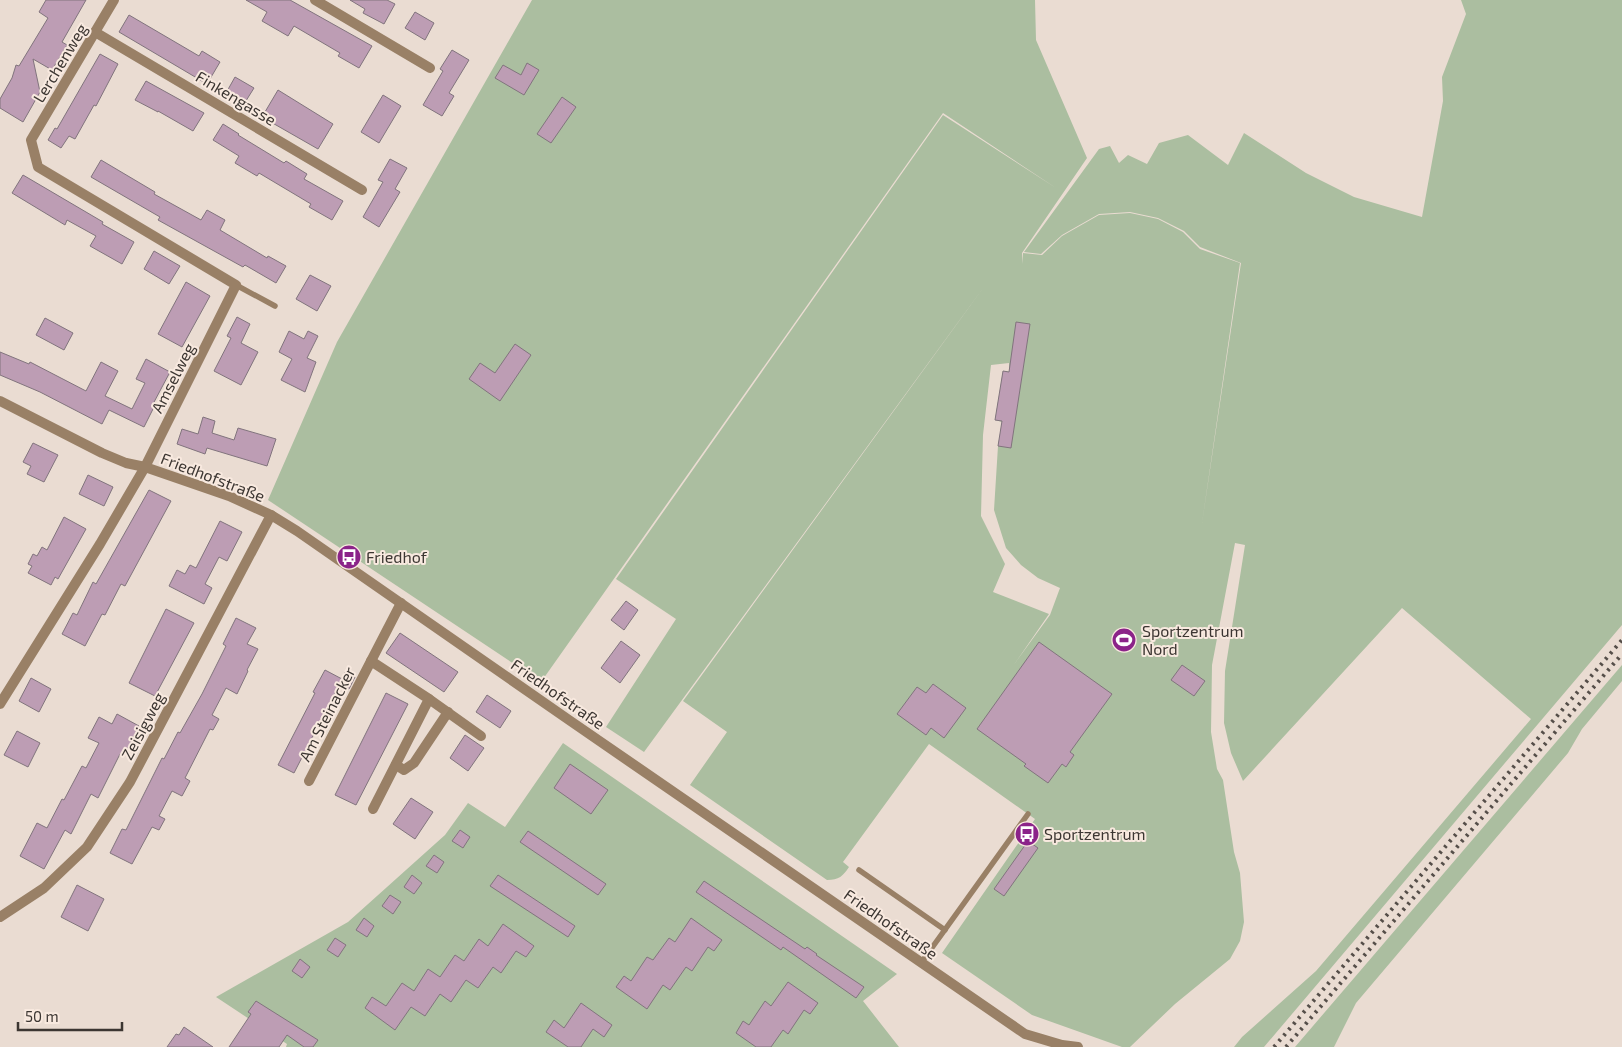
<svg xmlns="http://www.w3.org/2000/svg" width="1622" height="1047" viewBox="0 0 1622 1047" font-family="'Exo 2',sans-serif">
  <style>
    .green { fill: #abbea0; fill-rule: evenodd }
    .building { fill: #bd9db4; stroke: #81747d }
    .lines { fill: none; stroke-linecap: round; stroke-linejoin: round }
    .lane { stroke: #998066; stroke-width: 5.5 }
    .street { stroke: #998066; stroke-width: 10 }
    .rail { stroke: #554e49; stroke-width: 4; stroke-dasharray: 2.5 5; stroke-linecap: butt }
    .labels { text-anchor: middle; stroke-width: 4; stroke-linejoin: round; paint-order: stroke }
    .street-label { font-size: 16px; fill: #3c3632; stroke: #f8e9df }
    .poi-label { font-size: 16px; fill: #3c3632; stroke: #f8e9df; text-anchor: start }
  </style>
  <rect width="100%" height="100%" fill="#eadcd2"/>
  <g class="green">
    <path d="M532,0H1035L1036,40L1087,158L1022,253V264L1023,253L1042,255L1062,236L1099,215L1130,213L1158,219L1183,232L1200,249L1240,263L1202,523L1241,263L1200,247L1184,231L1158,218L1130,212L1099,214L1062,235L1041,254L1024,252L1099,149L1110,146L1119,163L1128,155L1147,164L1159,143L1188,135L1228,165L1244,133L1306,173L1354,197L1422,217L1443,101L1442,77L1466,14L1461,0H1622V625L1264,1047H1234L1242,1037L1316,971L1531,719L1402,608L1243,781L1231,753L1224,723L1225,671L1245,545L1235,543L1212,665L1211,732L1217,769L1223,780L1234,852L1240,873L1244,922L1240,941L1230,959L1175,1004L1130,1047H1122L1032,1015L942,953L1035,819L929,744L843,862L849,867C843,876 839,880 827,880L690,785L727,732L683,701L986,284L644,752L606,727L676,619L616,579L943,115L1056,188L943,113L541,682L268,500L337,342ZM1009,363V372L1003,371L995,420L1002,422L998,446L994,510L1006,548L1021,565L1038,578L1060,588L1050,615L1013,666L1049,614L993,592L1005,564L981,516L983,435L991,365Z"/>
    <path d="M1622,665V681L1582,729L1568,753L1356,1003L1334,1047H1295Z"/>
    <path d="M563,743L897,974L863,1001L899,1047H286L287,1044L216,997L348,922L445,835L468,803L505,827Z"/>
  </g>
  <g class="building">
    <path d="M46,0H86L62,42L67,45L52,70L33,59L40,92L23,122L0,108V99L12,78L16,65L19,66L48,18L39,12Z"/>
    <path d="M246,0H290L372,46L359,68L338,56L340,53L294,26L288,36L262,21L267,12Z"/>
    <path d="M350,0H387L395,4L384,24L363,13L365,9Z"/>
    <path d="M415,12L434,23L425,40L405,28Z"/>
    <path d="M129,15L199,56L202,51L220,62L207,84L119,32Z"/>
    <path d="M452,50L469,60L449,93L454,96L442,116L423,105L443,71L440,69Z"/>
    <path d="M100,54L118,64L96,106L94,105L75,139L69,136L61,148L48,140L55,128L57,129Z"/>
    <path d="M527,63L539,70L524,95L495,78L503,65L521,75Z"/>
    <path d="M235,77L254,88L244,104L226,93Z"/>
    <path d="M146,81L204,113L193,131L158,111V112L135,100Z"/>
    <path d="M278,90L333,124L318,149L262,117Z"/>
    <path d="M383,95L401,106L379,143L361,132Z"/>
    <path d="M562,97L576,107L551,143L537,134Z"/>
    <path d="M223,124L239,134L238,135L284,163L286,161L307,174L304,179L343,201L332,220L309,207L311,204L259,173L257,176L235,163L239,156L213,140Z"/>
    <path d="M390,159L407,168L395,189L400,192L379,227L363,217L383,182L378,180Z"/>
    <path d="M101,160L155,192L154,194L201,220L207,210L225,220L220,230L267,258L268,256L286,266L276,283L245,265L243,267L158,220L160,217L91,177Z"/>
    <path d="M23,175L103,222L102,224L134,242L122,264L90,246L96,236L67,220L65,225L12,193Z"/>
    <path d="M154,251L180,266L169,284L144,269Z"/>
    <path d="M310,275L331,286L317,311L296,299Z"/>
    <path d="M186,282L210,296L182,347L158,334Z"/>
    <path d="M237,317L250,324L241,343L258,352L241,385L214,371L231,338L227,336Z"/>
    <path d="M45,318L73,333L64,350L36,335Z"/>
    <path d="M1016,322L1030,324L1011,448L998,446L1002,421L995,420L1003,371L1009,372Z"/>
    <path d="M289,331L304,339L308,331L318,336L307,358L316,362L305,392L281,380L292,359L279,352Z"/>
    <path d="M515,344L531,355L500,401L469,379L480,363L495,373Z"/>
    <path d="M0,352L29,364L30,362L86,391L101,362L118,371L105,396L132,409L145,383L136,379L146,359L170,372L153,404L155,405L144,427L109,410L102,424L40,392L0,375Z"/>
    <path d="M203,417L215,421L212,433L234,440L238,428L276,439L267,466L207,448L205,454L177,444L182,429L198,434Z"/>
    <path d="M33,443L58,455L44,482L27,474L31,466L23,462Z"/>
    <path d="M88,475L113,487L104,506L79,494Z"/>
    <path d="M149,490L171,501L125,586L121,584L105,615L102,614L85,646L62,634L73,613L77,615L93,582L96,584Z"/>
    <path d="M64,517L86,529L58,579L55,577L51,585L28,573L32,566L28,564L33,554L37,556L42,547L47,550Z"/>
    <path d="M220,521L242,532L227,561L219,557L205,584L212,588L204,604L169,586L177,570L185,574L190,565L196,568Z"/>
    <path d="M626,601L638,610L624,630L611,620Z"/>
    <path d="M166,609L194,623L155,696L129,683Z"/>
    <path d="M236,618L256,628L247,644L258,649L247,670L248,671L237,694L226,688L212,715L219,719L213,730L210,729L185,778L190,781L182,796L172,791L159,816L165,819L159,830L152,827L132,864L110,853L122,829L126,830L162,758L164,759L178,732L180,733L202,694L226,646L223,644Z"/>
    <path d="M400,633L458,672L444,692L386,653Z"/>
    <path d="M621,641L640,655L620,683L601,668Z"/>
    <path d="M1039,642L1112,694L1070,752L1074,755L1066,767L1062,764L1048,783L1024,766L1026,764L977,729Z"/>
    <path d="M1182,665L1205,681L1194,696L1171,680Z"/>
    <path d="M325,670L342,679L294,773L278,765L315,693L313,692Z"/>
    <path d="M345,672L355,677L349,689L339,684Z"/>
    <path d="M31,678L51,689L39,712L19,701Z"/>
    <path d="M933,684L966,708L944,738L931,728L926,735L897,714L917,687L926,693Z"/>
    <path d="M386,693L408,704L356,805L335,795Z"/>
    <path d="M487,695L511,711L500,728L476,712Z"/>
    <path d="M117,714L139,726L124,756L120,754L98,798L91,794L71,834L65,830L44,869L20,856L37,823L47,828L62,799L64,800L82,766L86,768L99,743L88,738L99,717L112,724Z"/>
    <path d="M17,731L40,743L28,767L4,755Z"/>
    <path d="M465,735L484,748L468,771L450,758Z"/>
    <path d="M570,764L608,790L591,814L554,788Z"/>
    <path d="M411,798L433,812L415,839L393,824Z"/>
    <path d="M460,830L470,837L463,848L452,841Z"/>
    <path d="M528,831L606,884L598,895L520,842Z"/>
    <path d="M1028,841L1038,848L1004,896L994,889Z"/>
    <path d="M434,855L444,862L437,873L426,866Z"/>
    <path d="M412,875L422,883L414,894L404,887Z"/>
    <path d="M498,875L575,926L568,937L490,886Z"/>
    <path d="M704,881L805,949L807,947L817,954L816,955L864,987L856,998L783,947L781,950L696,892Z"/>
    <path d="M77,885L104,899L88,931L61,917Z"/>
    <path d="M390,895L401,902L393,914L382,906Z"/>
    <path d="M364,918L374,926L367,937L356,930Z"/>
    <path d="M691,918L722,940L714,951L708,947L692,971L686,967L670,990L663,985L647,1009L616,987L624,976L631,981L647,957L653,960L669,938L675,942Z"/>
    <path d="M503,924L534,946L526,957L516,951L501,973L493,967L478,988L466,980L451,1002L440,994L425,1016L411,1007L395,1030L365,1008L372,997L386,1006L402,983L414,991L428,969L440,977L455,955L464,961L479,939L488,946Z"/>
    <path d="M335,938L346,945L338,957L327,950Z"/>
    <path d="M300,959L310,967L302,978L292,971Z"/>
    <path d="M788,982L818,1003L810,1014L804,1010L788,1034L783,1030L771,1047H756L736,1033L743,1021L749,1025L765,1001L771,1006Z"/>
    <path d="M256,1001L318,1040L313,1047H304L287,1035L279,1047H229L251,1014L248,1012Z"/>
    <path d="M581,1003L612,1025L604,1037L593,1029L581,1047H568L546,1032L554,1020L564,1028Z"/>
    <path d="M184,1027L213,1047H167L176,1034L179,1035Z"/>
  </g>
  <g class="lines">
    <g class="lane">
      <path d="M236,285L275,306"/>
      <path d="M859,870L945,930"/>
      <path d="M921,963L1028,814"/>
    </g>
    <g class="street">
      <path d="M315,0L430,68"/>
      <path d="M95,32L362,190"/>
      <path d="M0,401L102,453L126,463L145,467L229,496L271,515L297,531L569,720L1025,1034L1062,1045L1078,1047"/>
      <path d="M371,661L429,699L373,809"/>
      <path d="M429,699L481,736"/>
      <path d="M0,704L100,544L145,467L236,285L38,167L31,140L114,0"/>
      <path d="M396,765L404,770L414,763L448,712"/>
      <path d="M309,781L401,603"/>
      <path d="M0,917L44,888L87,847L130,782L271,515"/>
    </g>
    <g class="rail">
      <path d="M1274,1047L1622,640"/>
      <path d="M1286,1047L1622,654"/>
    </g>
  </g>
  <defs>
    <symbol id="bus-disc" viewBox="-11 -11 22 22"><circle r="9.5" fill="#8b2389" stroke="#f8e9df"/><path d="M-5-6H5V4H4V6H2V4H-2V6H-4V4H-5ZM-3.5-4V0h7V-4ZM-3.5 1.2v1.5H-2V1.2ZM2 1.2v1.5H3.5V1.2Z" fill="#fff"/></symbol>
    <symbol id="stadium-disc" viewBox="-11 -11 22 22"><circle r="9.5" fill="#8b2389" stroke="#f8e9df"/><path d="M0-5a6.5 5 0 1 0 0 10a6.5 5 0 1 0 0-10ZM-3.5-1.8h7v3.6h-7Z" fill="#fff"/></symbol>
  </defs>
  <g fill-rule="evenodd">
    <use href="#bus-disc" x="335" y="543" width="28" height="28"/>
    <use href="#stadium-disc" x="1110" y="626" width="28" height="28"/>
    <use href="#bus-disc" x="1013" y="820" width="28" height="28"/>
  </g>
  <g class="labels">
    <g class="street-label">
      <text transform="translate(60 63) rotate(-59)" y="6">Lerchenweg</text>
      <text transform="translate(236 98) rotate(31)" y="6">Finkengasse</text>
      <text transform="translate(173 378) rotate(-63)" y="6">Amselweg</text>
      <text transform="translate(213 477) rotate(21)" y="6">Friedhofstraße</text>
      <text transform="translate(558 694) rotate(35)" y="6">Friedhofstraße</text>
      <text transform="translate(327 714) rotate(-63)" y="6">Am Steinacker</text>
      <text transform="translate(143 726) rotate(-62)" y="6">Zeisigweg</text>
      <text transform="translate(891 924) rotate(35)" y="6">Friedhofstraße</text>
    </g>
    <g class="poi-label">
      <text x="366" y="563">Friedhof</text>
      <text x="1142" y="637">Sportzentrum<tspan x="1142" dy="18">Nord</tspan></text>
      <text x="1044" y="840">Sportzentrum</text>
    </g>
  </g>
  <path d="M18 1022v8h104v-8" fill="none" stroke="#3c3632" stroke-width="2.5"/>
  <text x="25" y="1022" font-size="15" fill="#3c3632" stroke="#f8e9df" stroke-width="4" paint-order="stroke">50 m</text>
</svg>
